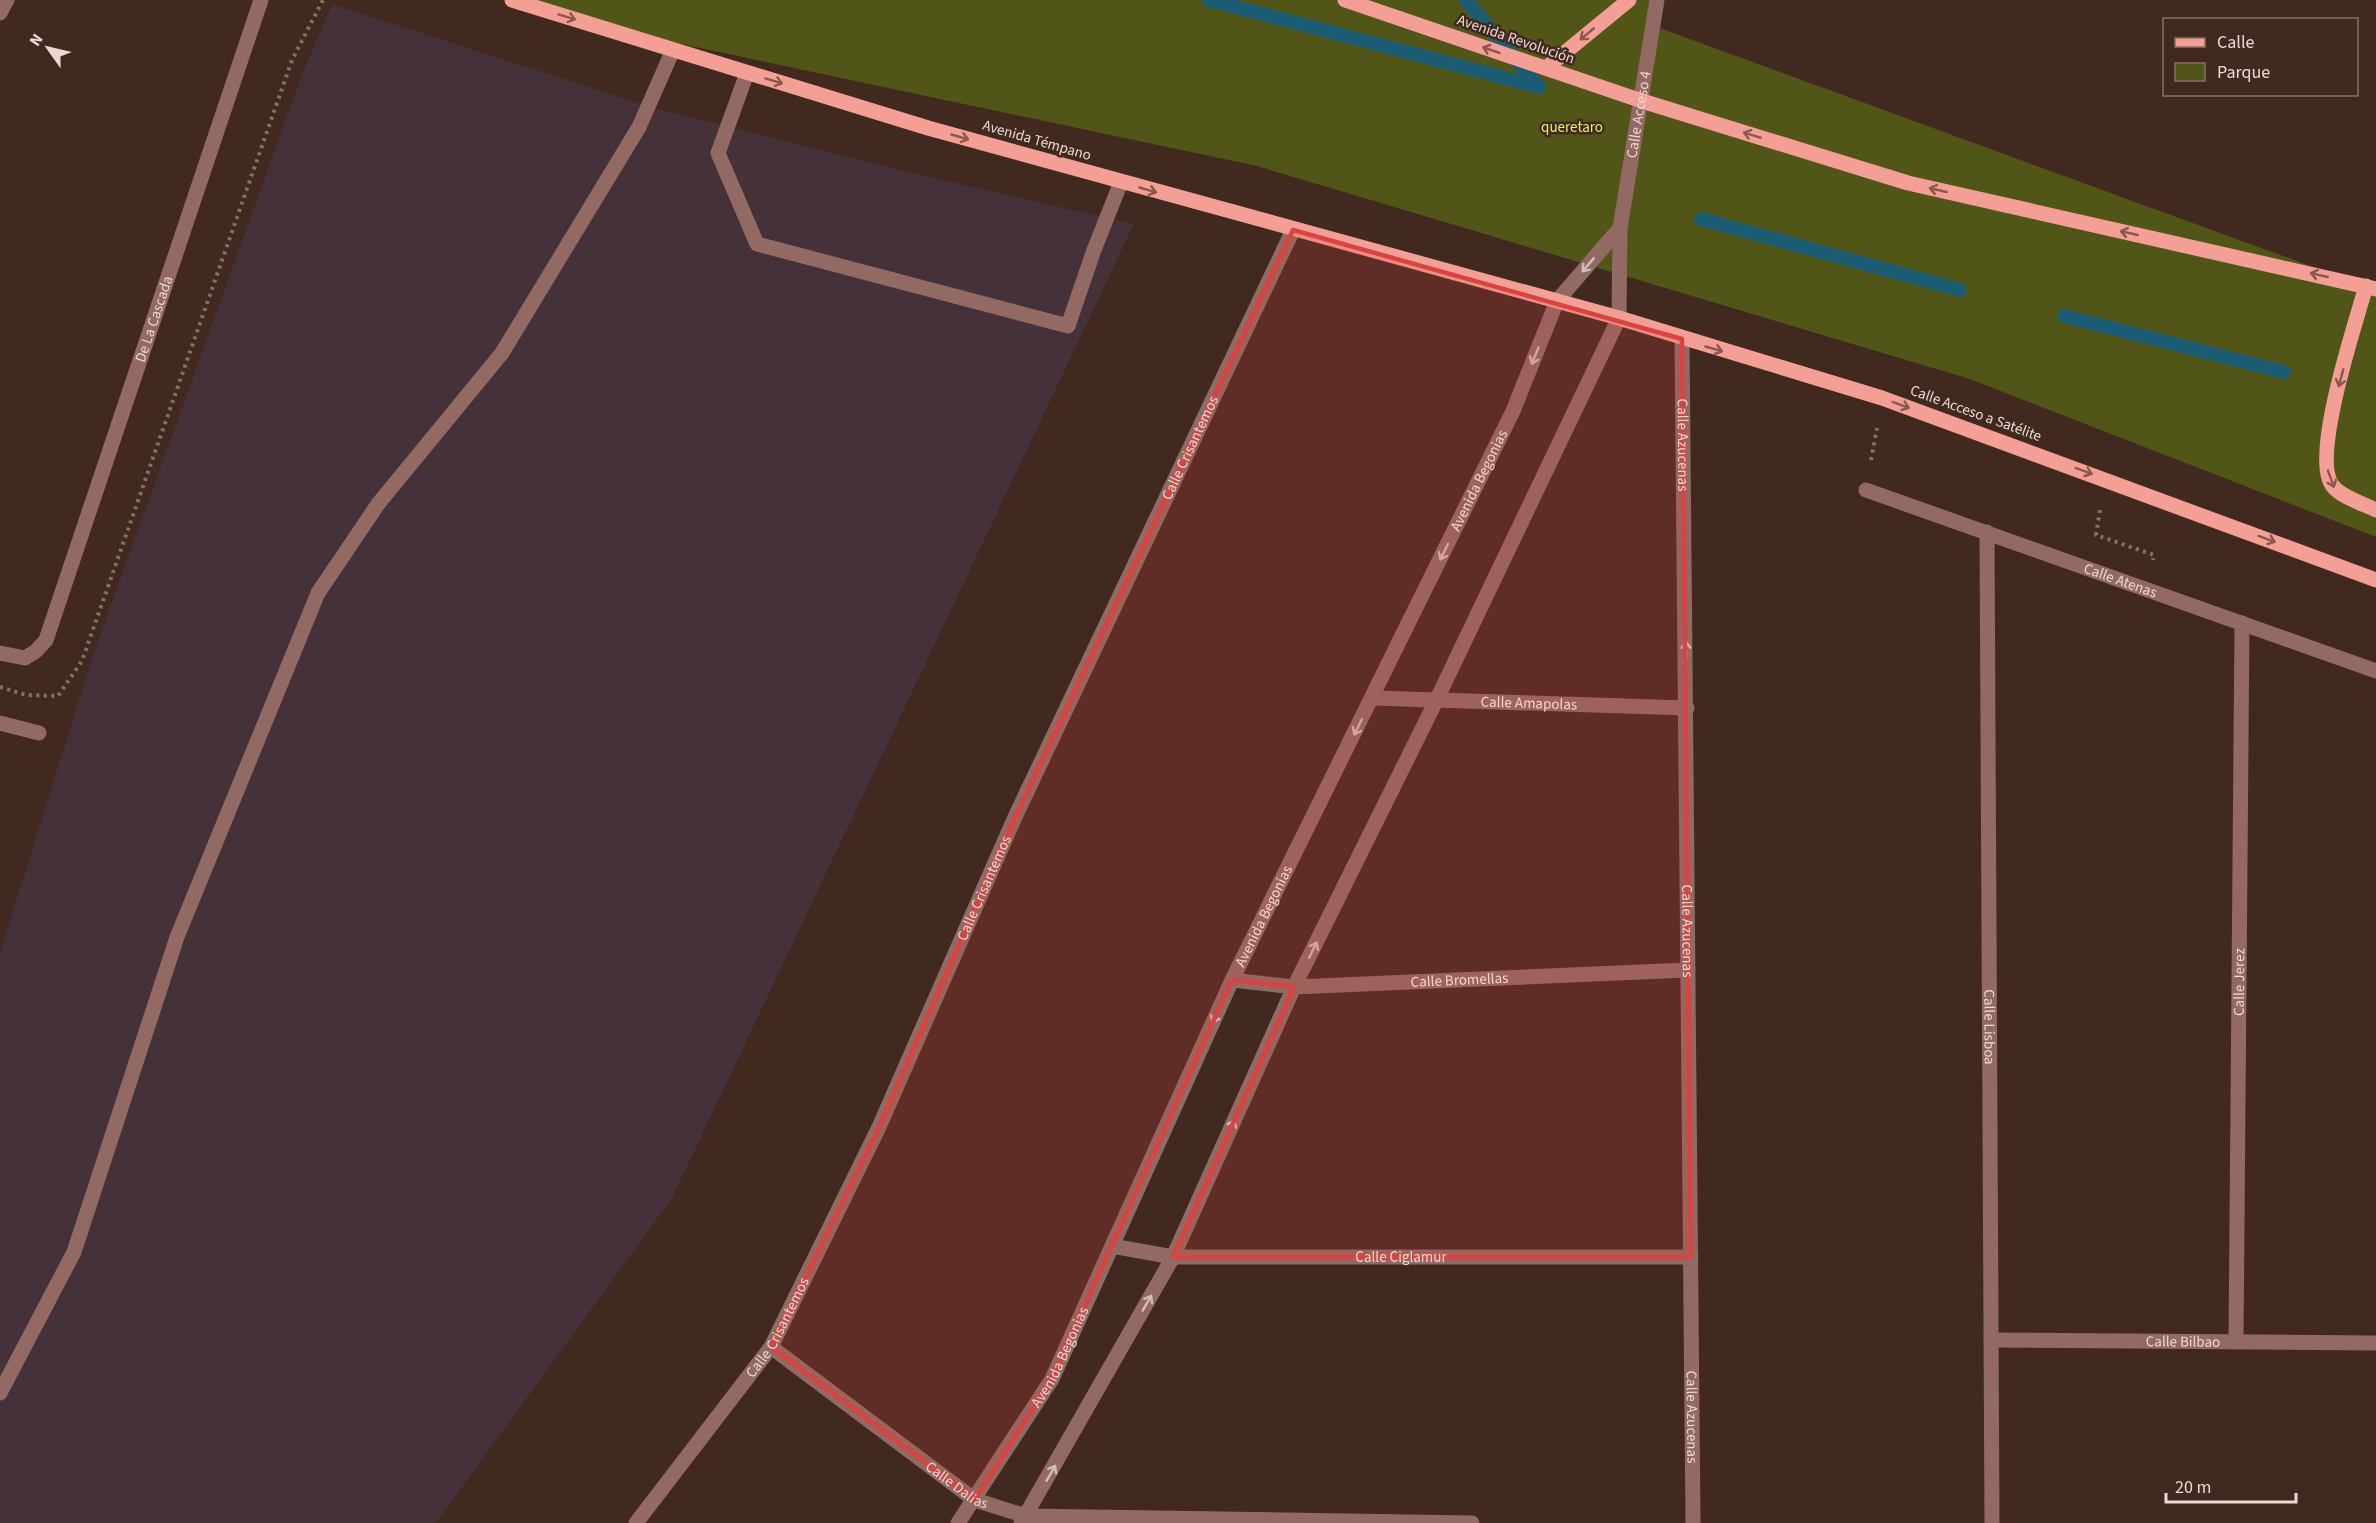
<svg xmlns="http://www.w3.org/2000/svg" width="2376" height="1523" viewBox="0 0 2376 1523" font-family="'Source Sans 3',sans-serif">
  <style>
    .education { fill: #44313a }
    .green { fill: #515518 }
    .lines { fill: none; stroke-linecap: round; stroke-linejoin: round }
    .stream { stroke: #1b5c72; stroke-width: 14 }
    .path { stroke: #856f66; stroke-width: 4; stroke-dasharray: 3 4.5; stroke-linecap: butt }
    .minor { stroke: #926963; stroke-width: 15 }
    .major { stroke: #f49f95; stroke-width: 15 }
    .oneway { stroke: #89584e }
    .oneway2 { stroke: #d4bdb6 }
    .marked { fill: #d94342; fill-opacity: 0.2; stroke: #d94342; stroke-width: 4.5; stroke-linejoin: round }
    .labels { text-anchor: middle; stroke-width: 5; stroke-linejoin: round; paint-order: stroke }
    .street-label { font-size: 15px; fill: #ead9d2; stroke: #42291f }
    .park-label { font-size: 15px; fill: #e5ef6f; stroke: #42291f }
  </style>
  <rect width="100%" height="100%" fill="#42291f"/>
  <path class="education" d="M332,4L654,108L912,173L1134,224L672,1198L436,1523H0V953L94,652L303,72Z"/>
  <path class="green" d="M533,0H1657L1654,26L2376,290V537L1970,379L1257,166L596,26Z"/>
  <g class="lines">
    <g class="stream">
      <path d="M1209,0L1539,87"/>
      <path d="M1466,0L1539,87"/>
      <path d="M1701,219L1960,290"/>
      <path d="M2064,316L2284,372"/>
    </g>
    <g class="path">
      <path d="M1871,460L1877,428"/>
      <path d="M2100,510L2096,535L2154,555L2153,560"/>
      <path d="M0,687L26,695L58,696L82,661L292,60L323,0"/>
    </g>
    <g class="minor">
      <path d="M0,13L7,0"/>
      <path d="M747,73L718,153L757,244L1068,326L1094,250L1121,182"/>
      <path id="s1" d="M1682,339L1693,1523"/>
      <path id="s2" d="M1866,490L2376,671"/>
      <path id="s3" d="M1987,532L1992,1523"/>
      <path id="s4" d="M0,653L25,658L36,651L46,640L261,0"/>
      <path id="s5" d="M1373,698L1687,708"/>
      <path d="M0,723L39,733"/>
      <path id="s6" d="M1232,980L1294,987L1688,970"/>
      <path id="s7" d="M1112,1246L1173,1257H1691"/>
      <path id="s8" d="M1991,1340L2376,1343"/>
      <path id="s9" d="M2236,1342L2242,623"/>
      <path id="s10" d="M771,1347L975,1500L1026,1516L1472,1523"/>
      <path d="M0,1393L74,1252L177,937L318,593L378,504L502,353L639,127L673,50"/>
      <path id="s11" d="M636,1523L771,1347L879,1127L1015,817L1293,230"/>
      <path id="s12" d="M958,1523L1052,1379L1232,980L1513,411L1557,301L1620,228"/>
      <path id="s13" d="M1021,1523L1173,1257L1294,987L1436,701L1619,318L1620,228L1657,0"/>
    </g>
    <g class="major">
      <path d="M512,0L928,128L1619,318L1882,398L2376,580"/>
      <path d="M1345,0L1642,101L1908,183L2376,289"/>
      <path d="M1546,68L1629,0"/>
      <path d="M2366,286C2356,322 2311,456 2332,485C2340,497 2364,504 2376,510"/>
    </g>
  </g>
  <defs><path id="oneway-shaft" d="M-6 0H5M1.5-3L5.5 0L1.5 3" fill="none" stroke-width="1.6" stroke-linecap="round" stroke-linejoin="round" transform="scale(1.5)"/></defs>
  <g class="oneway">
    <use href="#oneway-shaft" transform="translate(567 17) rotate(17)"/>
    <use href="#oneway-shaft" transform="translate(1587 34) rotate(140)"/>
    <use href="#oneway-shaft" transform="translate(1491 50) rotate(-161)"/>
    <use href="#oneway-shaft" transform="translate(774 81) rotate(17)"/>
    <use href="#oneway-shaft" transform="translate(1752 135) rotate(-163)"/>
    <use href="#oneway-shaft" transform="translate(960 137) rotate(16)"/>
    <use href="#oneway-shaft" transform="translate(1148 190) rotate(16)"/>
    <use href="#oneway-shaft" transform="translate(1938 190) rotate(-167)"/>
    <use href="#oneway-shaft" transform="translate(2129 233) rotate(-167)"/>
    <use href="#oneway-shaft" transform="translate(2319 275) rotate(-167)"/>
    <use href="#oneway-shaft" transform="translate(1714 349) rotate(16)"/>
    <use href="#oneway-shaft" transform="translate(2341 378) rotate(105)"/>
    <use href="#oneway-shaft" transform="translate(1901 405) rotate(20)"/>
    <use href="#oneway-shaft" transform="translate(2084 471) rotate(20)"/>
    <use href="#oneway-shaft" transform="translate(2331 479) rotate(70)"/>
    <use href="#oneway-shaft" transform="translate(2267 539) rotate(20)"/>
  </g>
  <g class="oneway2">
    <use href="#oneway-shaft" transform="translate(1588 265) rotate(130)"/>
    <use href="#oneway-shaft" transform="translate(1535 356) rotate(112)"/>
    <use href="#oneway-shaft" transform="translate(1444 552) rotate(116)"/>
    <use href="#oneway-shaft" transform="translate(1686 650) rotate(-91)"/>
    <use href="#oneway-shaft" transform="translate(1358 727) rotate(116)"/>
    <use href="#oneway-shaft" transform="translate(1313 950) rotate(-64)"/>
    <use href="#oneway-shaft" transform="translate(1216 1015) rotate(114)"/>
    <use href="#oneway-shaft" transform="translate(1231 1128) rotate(-66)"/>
    <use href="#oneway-shaft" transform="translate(1147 1303) rotate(-60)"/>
    <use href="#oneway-shaft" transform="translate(1051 1473) rotate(-60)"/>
  </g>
  <path class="marked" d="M1293,230L1682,339L1691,1257H1173L1294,987L1232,980L1052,1379L975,1500L771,1347L879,1127L1015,817Z"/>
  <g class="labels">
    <g class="street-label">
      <text transform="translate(1516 39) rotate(19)" y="5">Avenida Revolución</text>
      <text dy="5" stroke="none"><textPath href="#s13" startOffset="1551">Calle Acceso 4</textPath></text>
      <text transform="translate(1037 140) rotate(16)" y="5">Avenida Témpano</text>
      <text dy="5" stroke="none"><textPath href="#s4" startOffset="392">De La Cascada</textPath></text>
      <text transform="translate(1976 413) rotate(20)" y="5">Calle Acceso a Satélite</text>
      <text dy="5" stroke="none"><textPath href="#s1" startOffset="106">Calle Azucenas</textPath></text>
      <text dy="5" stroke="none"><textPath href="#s11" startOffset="1214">Calle Crisantemos</textPath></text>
      <text dy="5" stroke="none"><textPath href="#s12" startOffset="1167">Avenida Begonias</textPath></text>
      <text dy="5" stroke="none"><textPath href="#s2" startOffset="270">Calle Atenas</textPath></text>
      <text dy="5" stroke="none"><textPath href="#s5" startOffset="156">Calle Amapolas</textPath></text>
      <text dy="5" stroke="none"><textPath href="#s11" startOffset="728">Calle Crisantemos</textPath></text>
      <text dy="5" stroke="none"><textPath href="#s12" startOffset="681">Avenida Begonias</textPath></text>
      <text dy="5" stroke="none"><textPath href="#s1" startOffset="592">Calle Azucenas</textPath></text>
      <text dy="5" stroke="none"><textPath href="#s6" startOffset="228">Calle Bromellas</textPath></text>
      <text dy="5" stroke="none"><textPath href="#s9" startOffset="360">Calle Jerez</textPath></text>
      <text dy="5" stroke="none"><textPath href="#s3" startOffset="495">Calle Lisboa</textPath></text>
      <text dy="5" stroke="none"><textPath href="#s7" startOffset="290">Calle Ciglamur</textPath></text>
      <text dy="5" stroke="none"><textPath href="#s11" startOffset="242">Calle Crisantemos</textPath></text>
      <text dy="5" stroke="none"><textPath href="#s8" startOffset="192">Calle Bilbao</textPath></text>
      <text dy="5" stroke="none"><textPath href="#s12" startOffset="195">Avenida Begonias</textPath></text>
      <text dy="5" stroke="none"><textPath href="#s1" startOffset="1078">Calle Azucenas</textPath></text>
      <text dy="5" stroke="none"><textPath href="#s10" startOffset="232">Calle Dalias</textPath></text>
    </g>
    <g class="park-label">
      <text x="1572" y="132">queretaro</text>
    </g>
  </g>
  <rect x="2163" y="18" width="195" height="78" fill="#42291f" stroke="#856f67" stroke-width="1.5"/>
  <rect x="2175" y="38" width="30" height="9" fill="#f49f95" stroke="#856f67" stroke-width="1.5"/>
  <text x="2217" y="48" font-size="18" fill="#ead9d2">Calle</text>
  <rect x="2175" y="63" width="30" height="18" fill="#515518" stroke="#856f67" stroke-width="1.5"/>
  <text x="2217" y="78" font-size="18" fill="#ead9d2">Parque</text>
  <g transform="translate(48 48) rotate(304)" stroke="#42291f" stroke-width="4.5" paint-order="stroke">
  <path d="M0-4.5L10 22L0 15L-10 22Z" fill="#ead9d2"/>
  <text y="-9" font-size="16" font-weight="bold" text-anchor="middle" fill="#ead9d2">N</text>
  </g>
  <path d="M2166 1493v9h130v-9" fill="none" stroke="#ead9d2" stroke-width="3"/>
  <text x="2175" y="1493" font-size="18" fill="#ead9d2" stroke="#42291f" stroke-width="4.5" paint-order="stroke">20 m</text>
</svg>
